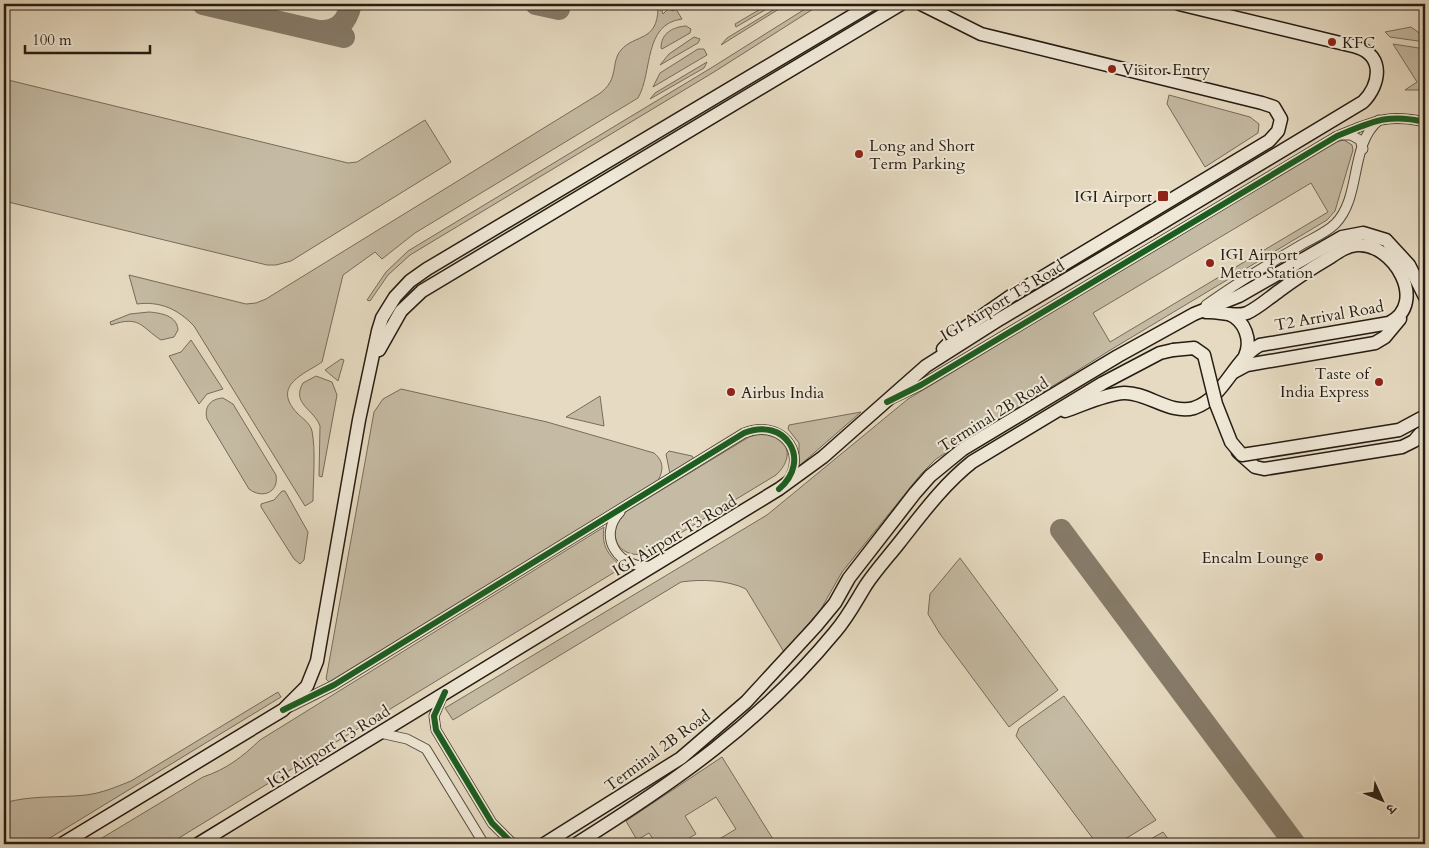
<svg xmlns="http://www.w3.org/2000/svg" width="1429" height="848" viewBox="0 0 1429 848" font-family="Cardo,'Noto Serif Devanagari',serif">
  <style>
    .green { fill: #c5bba4; stroke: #766c5b; fill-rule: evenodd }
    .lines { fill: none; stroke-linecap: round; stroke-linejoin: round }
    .taxiway { stroke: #867c6a; stroke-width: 22 }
    .street-casing { stroke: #564c3e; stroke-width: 11 }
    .secondary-casing { stroke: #261c12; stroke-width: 15 }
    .street { stroke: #efe8d7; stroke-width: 9 }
    .secondary { stroke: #efe8d7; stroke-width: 12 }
    .secondary-bridge-casing { stroke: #261c12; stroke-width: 15; stroke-linecap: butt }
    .secondary-bridge { stroke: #efe8d7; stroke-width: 12 }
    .cycleway-casing { stroke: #efe8d7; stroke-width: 9 }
    .cycleway { stroke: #1b5e20; stroke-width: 6 }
    .poi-dot { fill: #8f2418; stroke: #efe8d7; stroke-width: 2 }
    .labels { text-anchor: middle; stroke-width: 4; stroke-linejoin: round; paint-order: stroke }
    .poi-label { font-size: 16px; fill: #261c12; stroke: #efe8d7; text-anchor: start }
    .street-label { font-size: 16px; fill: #261c12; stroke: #efe8d7 }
  </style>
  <rect width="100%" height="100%" fill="#e6dbc2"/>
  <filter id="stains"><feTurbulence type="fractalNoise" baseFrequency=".004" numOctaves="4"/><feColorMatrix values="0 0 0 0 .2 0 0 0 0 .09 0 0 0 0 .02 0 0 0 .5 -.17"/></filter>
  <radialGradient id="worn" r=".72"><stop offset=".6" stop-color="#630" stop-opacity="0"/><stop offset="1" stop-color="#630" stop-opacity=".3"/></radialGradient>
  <g class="green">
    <path d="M769,4H775L736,27L735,24Z"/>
    <path d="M783,4H787L721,45L727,38Z"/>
    <path d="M813,4H821L714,72L410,255L388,275L370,301L367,300L386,272L408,251L711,68Z"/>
    <path d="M670,7L672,11L676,9L682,19C643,24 653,72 638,98L415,233L382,259L375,252L343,275L322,362C305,374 271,385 297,413C303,419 310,423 312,431C316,452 313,479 313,501L305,506L194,326C178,309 160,301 137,304L129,275L246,304L256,303L266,299L599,94C620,79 610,63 621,50C635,34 657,42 658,9L661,8L663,14Z"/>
    <path d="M686,26L691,29L690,33L662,49L661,48C661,33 673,27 686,26Z"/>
    <path d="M1411,27L1425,37V42L1390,37L1385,32Z"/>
    <path d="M694,37L700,39L698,43L660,65L669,54Z"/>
    <path d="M1393,44L1425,49V90H1405L1417,82Z"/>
    <path d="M698,49H704L707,55L653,87L660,73Z"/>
    <path d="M707,62L704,68L650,99L655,93Z"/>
    <path d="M4,79L348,163L357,162L425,120L451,162L291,261L276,265H267L4,201Z"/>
    <path d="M1169,95L1250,117L1259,124L1258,133L1205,167L1167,104Z"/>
    <path d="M1344,140L1352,145L1353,150L1335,211L1327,220L1112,349L936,459L921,474L842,572L821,609L784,652L746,589C728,580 701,579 681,582L453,720L445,708L767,515L908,399L1335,142ZM1311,183L1328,212L1110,342L1093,313Z"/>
    <path d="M149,312C160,313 177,315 178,330L174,337L161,340C141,327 140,315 111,325L110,322L130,314Z"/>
    <path d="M191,340L223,389L207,394L199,404L169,356L181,352Z"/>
    <path d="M341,359L344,360L338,381L325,370Z"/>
    <path d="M316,376L332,382L337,395L322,477L319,476L320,426C314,409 291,404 303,383Z"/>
    <path d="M401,389L547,422L654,453C664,461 664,471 657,482L329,682L326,679L374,412L383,399Z"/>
    <path d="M600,396L604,426L566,417Z"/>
    <path d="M223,398L233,404L276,475C279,493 262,499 249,489L207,419C204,407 210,399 223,398Z"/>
    <path d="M861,412L799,466V443L788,429L789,425Z"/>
    <path d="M766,432C790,440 794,458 776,475L646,554C615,559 605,531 627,511L749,437Z"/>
    <path d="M669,451L692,456L694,459L670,474L666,454Z"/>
    <path d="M282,491H285L308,532L304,560L300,564L294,559L261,507V504L274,500Z"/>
    <path d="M604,527C601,545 608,556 623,567L169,844H92L203,777C227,769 242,757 260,740Z"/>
    <path d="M960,558L1058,690L1009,727L940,634L928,614L930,594Z"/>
    <path d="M278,692L281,697L40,844H4V803C31,795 58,798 86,795C102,793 116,787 131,781Z"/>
    <path d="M1064,696L1156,820L1117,844H1097L1016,736L1019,728Z"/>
    <path d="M722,757L776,844H711L736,829L716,797L685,816L696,834L679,844H656L649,833L637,840L626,821Z"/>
    <path d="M1163,832L1172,844H1142Z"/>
  </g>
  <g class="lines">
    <g class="taxiway">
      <path d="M203,4L344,37"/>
      <path d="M536,4L559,9"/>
      <path d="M320,31C339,32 347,21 351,4"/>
      <path d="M1061,530L1295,844"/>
    </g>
    <defs>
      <g id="street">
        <path d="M1343,135H1351L1360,140L1363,149"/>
        <path d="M1206,305C1235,284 1265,266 1296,248C1308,240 1325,234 1335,224C1362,197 1349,145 1379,120"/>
        <path d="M894,398L921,385L1337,136C1372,122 1387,113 1425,122"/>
        <path d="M620,512C596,537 620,570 651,566"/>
        <path d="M443,695L434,716L436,730L492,823L513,844"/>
        <path d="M290,707L334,685L744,433C778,419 808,449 788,481"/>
        <path d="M380,733L407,739L426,749L484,844"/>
      </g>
      <g id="secondary">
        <path d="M921,4L981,34L1262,103L1274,107L1281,119L1278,131L1269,141L1011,296L962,330L943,349"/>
        <path d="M1179,4L1357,47"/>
        <path d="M1229,314C1245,321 1252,340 1245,356"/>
        <path d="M379,350L401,311L422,291L901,4"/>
        <path d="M1234,372L1247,365L1375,343L1385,337L1400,319"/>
        <path d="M1065,411C1083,405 1105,394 1124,393C1147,392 1170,415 1194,408C1225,397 1233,360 1260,345L1389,323C1429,303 1393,242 1357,245C1346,246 1338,252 1329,258C1312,268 1295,279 1279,291C1269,298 1258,308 1247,313C1234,318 1220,311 1206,312"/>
        <path d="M1238,452L1255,467L1264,469L1402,447L1414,441L1425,428"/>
        <path d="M62,844L283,710L307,686L317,661L359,420L378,331L382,318L395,297L410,281L427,269L872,4"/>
        <path d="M198,844L779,489L823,457L926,366L1000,319L1150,230"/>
        <path d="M544,844L681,758L746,702L816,626L835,603L849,578L915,493L930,476L963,449L1118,356L1194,314L1239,296L1342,237L1363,233L1386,240L1409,265L1425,297"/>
        <path d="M576,844C675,782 760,723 835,632C848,617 856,601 866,585C876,570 888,557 899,543C922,514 943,485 972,462L1103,383L1160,353L1173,350"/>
      </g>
    </defs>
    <use href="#street" class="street-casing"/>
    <use href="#secondary" class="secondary-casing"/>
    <use href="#street" class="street"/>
    <use href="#secondary" class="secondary"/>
    <defs>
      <g id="secondary-bridge">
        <path d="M1150,230L1363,102C1380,85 1385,56 1357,47"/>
        <path d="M1173,350L1194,348L1204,355L1216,404L1231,442L1242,455L1399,430L1425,416"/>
      </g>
    </defs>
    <use href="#secondary-bridge" class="secondary-bridge-casing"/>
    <use href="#secondary-bridge" class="secondary-bridge"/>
    <defs>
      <g id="cycleway">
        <path d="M887,402L921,385L1337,136C1372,122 1387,113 1425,122"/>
        <path d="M445,692L434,716L436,730L492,823L513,844"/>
        <path d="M283,710L334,685L744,433C785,416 813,460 779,489"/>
      </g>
    </defs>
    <use href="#cycleway" class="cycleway-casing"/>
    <use href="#cycleway" class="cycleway"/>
  </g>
  <g class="poi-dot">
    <circle cx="1332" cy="42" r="5"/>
    <circle cx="1112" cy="69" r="5"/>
    <circle cx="859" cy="154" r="5"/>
    <rect x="1157" y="190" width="12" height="12" rx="2.5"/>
    <circle cx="1210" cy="263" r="5"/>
    <circle cx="1379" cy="382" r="5"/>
    <circle cx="731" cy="392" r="5"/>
    <circle cx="1319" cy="557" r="5"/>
  </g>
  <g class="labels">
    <g class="poi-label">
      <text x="1342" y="48">KFC</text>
      <text x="1122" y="75">Visitor Entry</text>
      <text x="869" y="151">Long and Short<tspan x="869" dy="18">Term Parking</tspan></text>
      <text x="1152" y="202" text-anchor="end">IGI Airport</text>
      <text x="1220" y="260">IGI Airport<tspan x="1220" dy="18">Metro Station</tspan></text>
      <text x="1369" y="379" text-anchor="end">Taste of<tspan x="1369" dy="18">India Express</tspan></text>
      <text x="741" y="398">Airbus India</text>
      <text x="1309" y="563" text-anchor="end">Encalm Lounge</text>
    </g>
    <g class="street-label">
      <text transform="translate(1002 300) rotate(-31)" y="6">IGI Airport T3 Road</text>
      <text transform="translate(1329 315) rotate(-10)" y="6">T2 Arrival Road</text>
      <text transform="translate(993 414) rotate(-32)" y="6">Terminal 2B Road</text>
      <text transform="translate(674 535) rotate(-31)" y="6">IGI Airport T3 Road</text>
      <text transform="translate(328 746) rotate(-32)" y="6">IGI Airport T3 Road</text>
      <text transform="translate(657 750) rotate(-36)" y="6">Terminal 2B Road</text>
    </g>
  </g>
  <rect width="1429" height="848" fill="none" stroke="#e6dbc2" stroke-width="20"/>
  <rect x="5" y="5" width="1419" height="838" fill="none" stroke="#261c12" stroke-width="2.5"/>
  <rect x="10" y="10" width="1409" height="828" fill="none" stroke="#261c12"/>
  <g transform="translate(1382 800) rotate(134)" stroke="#efe8d7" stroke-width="4" paint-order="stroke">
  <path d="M0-4L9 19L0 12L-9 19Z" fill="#261c12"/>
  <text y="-8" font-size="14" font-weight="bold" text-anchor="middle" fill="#261c12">उ</text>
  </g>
  <path d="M25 45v8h125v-8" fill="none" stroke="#261c12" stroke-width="2.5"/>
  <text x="32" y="45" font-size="15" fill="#261c12" stroke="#efe8d7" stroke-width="4" paint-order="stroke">100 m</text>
  <rect width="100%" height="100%" filter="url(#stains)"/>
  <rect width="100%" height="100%" fill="url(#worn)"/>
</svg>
